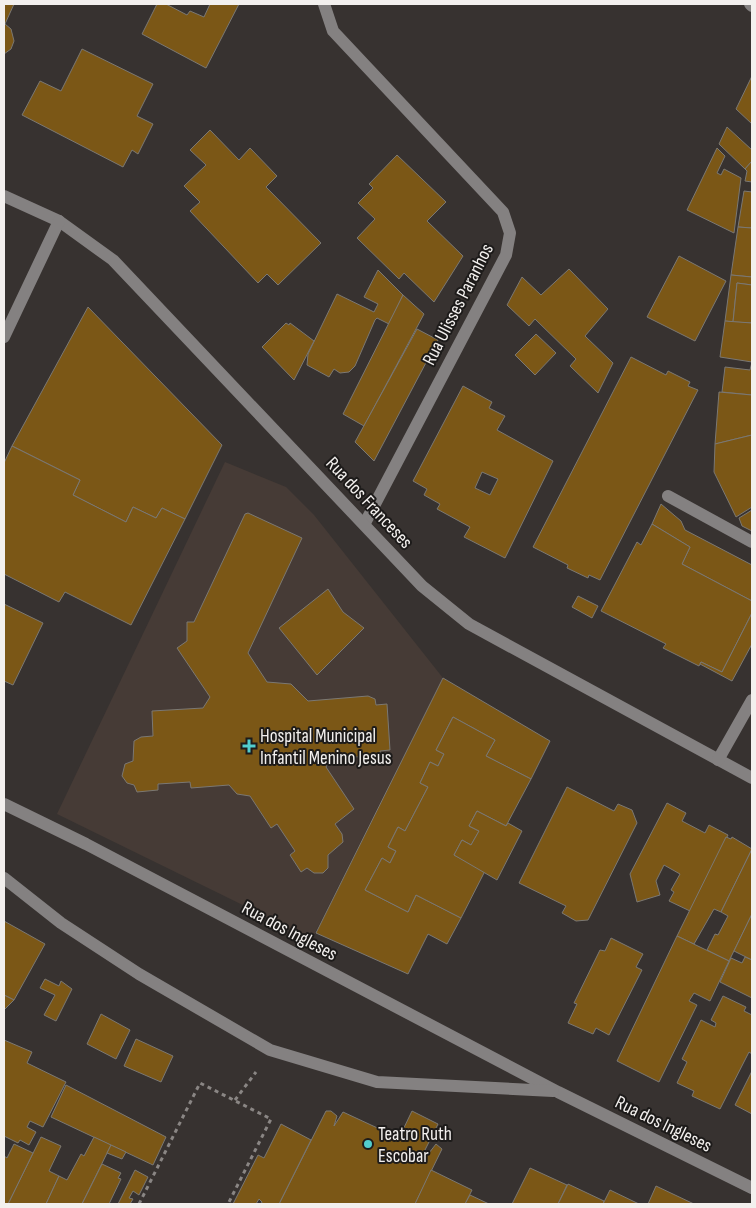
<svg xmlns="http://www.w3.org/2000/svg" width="756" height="1208" viewBox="0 0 756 1208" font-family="'Sofia Sans Condensed',sans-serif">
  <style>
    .built { fill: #463b36 }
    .building { fill: #7b5716; stroke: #7b7873; fill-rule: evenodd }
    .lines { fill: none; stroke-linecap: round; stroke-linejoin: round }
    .path { stroke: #8a8684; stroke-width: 3; stroke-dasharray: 4 4; stroke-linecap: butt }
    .minor { stroke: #848181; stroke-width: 12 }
    .poi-dot { fill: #52cdcd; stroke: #1d1b1a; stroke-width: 2 }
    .labels { text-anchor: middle; stroke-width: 4; stroke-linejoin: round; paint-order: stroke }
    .street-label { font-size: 19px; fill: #f3f0ee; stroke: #1d1b1a }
    .poi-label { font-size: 19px; fill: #f3f0ee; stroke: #1d1b1a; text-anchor: start }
  </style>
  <rect width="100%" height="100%" fill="#373230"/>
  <path class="built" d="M225,462L286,487L314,515L443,678L312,939L57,814Z"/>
  <g class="building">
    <path d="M4,4H14L5,24L11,29L14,41L11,49L4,54Z"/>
    <path d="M157,4H166L187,15L190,11L204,17L210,4H239L206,68L142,34Z"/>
    <path d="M82,49L153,84L137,116L153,124L138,154L132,150L123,167L22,115L40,81L61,91Z"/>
    <path d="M752,76V124L736,109Z"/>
    <path d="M727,127L752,150V161L745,169L719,144Z"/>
    <path d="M210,130L239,160L250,148L277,176L266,187L321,243L278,285L267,274L258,283L190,211L200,202L184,186L206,165L190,150Z"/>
    <path d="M717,148L725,156L717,173L721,175L724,169L741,178L734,233L687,210Z"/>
    <path d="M397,155L446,202L427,221L463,256L434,302L404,273L399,279L357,238L375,219L358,203L373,188L369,184Z"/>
    <path d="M752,161V182L745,181L747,171L745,169Z"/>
    <path d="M744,191L752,192V228L738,227Z"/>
    <path d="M738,227L752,228V277L731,275Z"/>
    <path d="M679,256L726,281L695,341L647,317Z"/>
    <path d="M569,269L608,309L585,336L613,363L598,393L570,366L576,359L535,319L529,326L507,305L522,277L541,295Z"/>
    <path d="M378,270L403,295L389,324L377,318L375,320L355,366L349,372L340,373L334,369L329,377L307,365L308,354L337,294L374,312L378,304L364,297Z"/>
    <path d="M731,275L752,277V285L737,283L733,322L725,321Z"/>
    <path d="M737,283L752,285V323L733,322Z"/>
    <path d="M403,295L424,314L364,426L343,414Z"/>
    <path d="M88,307L222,445L185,519L162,508L156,518L133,507L126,522L73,495L80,480L12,446Z"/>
    <path d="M725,321L752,323V362L720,357Z"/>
    <path d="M286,323L289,325L290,323L314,341L294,380L262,347Z"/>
    <path d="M417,329L438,340L374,461L355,442Z"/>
    <path d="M536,334L556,353L535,375L515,355Z"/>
    <path d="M631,357L666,375L668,371L690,382L688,386L698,390L600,580L589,575L588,578L567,568L568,565L533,547Z"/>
    <path d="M752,362V395L722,392L725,367L750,370Z"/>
    <path d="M463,386L492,402L489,408L505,416L497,430L553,461L505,558L464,537L470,527L437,509L440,504L424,495L427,489L413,481ZM482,472L498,479L490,495L475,488Z"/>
    <path d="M719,392L752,395V435L715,444Z"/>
    <path d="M752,435V507L736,517L714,472L715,444Z"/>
    <path d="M12,446L80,480L73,495L126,522L133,507L156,518L162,508L185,519L131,625L65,592L59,602L4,574V463Z"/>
    <path d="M661,504L681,521L685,530L752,565V601L682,564L690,547L652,524Z"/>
    <path d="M752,510V531L742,526L739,518Z"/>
    <path d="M248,513L302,538L248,653L267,682L291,684L308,701L368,696L375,699L376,705L387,704L390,750L380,751L381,755L330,759L326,767L354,809L335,824L342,834L343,842L328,855V868L323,873H314L307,868L301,872L290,855L295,851L277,824L271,828L250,796L237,794L229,785L191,788L190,782L158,784V790L137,792L134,785L127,783L122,776L125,764L133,761L134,741L141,737L153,736L152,711L203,708L210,697L177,648L187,641V622H194L245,514Z"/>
    <path d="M652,524L690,547L682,564L752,601V613L722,672L701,662L699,666L663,648L666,644L601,611L637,542L641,545Z"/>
    <path d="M328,589L343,612L364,628L317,675L279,628Z"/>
    <path d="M578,596L598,606L592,618L572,607Z"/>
    <path d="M4,604L43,623L13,685L4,681Z"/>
    <path d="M752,613V644L732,681L700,664L701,662L722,672Z"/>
    <path d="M443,678L550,741L531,779L486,756L495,740L453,717L436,750L444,754L438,766L430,762L420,783L428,787L405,831L398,827L388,847L396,851L390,863L382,858L365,890L408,912L416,895L461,918L447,944L428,934L408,974L316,933Z"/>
    <path d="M453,717L495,740L486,756L531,779L506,826L477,811L469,826L479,831L471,845L462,840L454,855L485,871L461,918L416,895L408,912L365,890L382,858L390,863L396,851L388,847L398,827L405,831L428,787L420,783L430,762L438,766L444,754L436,750Z"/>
    <path d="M567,787L614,811L618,804L632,810L637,823L588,920L576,921L562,913L566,906L519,883Z"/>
    <path d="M667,803L686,813L682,821L705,833L709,825L728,835L690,911L669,901L674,892L671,890L680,874L664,865L656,881L660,895L637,902L630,874Z"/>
    <path d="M477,811L506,826L508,823L522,831L497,880L454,855L462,840L471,845L479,831L469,826Z"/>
    <path d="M726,837L731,839L732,837L752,849L721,912L714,909L694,944L677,936Z"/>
    <path d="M752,849V914L729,961L707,950L715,934L718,935L728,916L721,912Z"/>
    <path d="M752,914V960L734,951Z"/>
    <path d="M4,921L45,944L14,1000L4,995Z"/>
    <path d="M677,936L729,961L710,1001L694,993L689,1001L697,1005L659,1082L617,1061Z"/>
    <path d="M611,938L643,954L636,967L642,970L609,1035L596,1028L593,1034L568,1023L577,1004L574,1003L600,950L605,951Z"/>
    <path d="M745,957L752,960V998L720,982L731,958L742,963Z"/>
    <path d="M45,979L59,986L61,981L72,989L56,1021L44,1015L55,995L40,988Z"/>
    <path d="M4,995L14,1000L4,1010Z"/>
    <path d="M723,996L746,1007L744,1011L752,1015V1054L749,1052L720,1109L692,1096L694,1091L677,1083L687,1062L682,1059L701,1020L715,1027L716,1023L711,1020Z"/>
    <path d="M101,1014L130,1030L116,1059L87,1044Z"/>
    <path d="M136,1039L173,1056L161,1082L124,1066Z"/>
    <path d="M4,1040L32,1052L27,1063L66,1082L43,1127L30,1121L27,1127L36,1132L29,1145L20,1140L18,1143L4,1136Z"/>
    <path d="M752,1071V1114L735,1105Z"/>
    <path d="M66,1085L166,1137L153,1165L51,1117Z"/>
    <path d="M326,1111H331L337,1116L334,1126L343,1112L399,1138L412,1111L438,1124L424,1152L429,1153L436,1144L442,1149L415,1204H279Z"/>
    <path d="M281,1124L311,1140L279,1204H261L262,1202L259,1199L256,1204H233L258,1155L264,1158Z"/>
    <path d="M41,1137L61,1146L49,1171L59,1176L46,1204H8Z"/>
    <path d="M94,1137L111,1145L82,1204H46L59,1176L67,1180L81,1154L84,1156Z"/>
    <path d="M14,1144L33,1153L8,1204H4V1156L7,1158Z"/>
    <path d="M111,1145L126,1152L122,1159L107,1153Z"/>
    <path d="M102,1164L121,1173L118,1178L121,1179L109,1204H82Z"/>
    <path d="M530,1168L567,1185L558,1204H512Z"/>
    <path d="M135,1170L148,1177L139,1195L133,1191L129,1198L133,1199L130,1204H118Z"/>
    <path d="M431,1170L472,1190L465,1204H415Z"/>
    <path d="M568,1184L604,1201L603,1204H558Z"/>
    <path d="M656,1186L694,1204H648Z"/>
    <path d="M610,1190L639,1204H603Z"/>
    <path d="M470,1195L489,1204H465Z"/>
  </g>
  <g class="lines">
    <g class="path">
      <path d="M235,1100L256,1072"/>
      <path d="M139,1204L200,1083L271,1119L228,1204"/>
    </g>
    <g class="minor">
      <path d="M324,4L333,31L503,212L510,233L506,255L365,523"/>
      <path d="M750,4L752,6"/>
      <path d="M4,196L59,221L113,260L422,586L469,624L752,778"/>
      <path d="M4,337L59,221"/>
      <path d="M668,496L752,542"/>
      <path d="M718,760L752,700"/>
      <path d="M4,804L86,844L558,1092L752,1188"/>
      <path d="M4,878L61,923L139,974L270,1050L377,1082L553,1091"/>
    </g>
  </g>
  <g class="poi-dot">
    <path d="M246.5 738.5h5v5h5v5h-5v5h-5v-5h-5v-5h5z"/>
    <circle cx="368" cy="1144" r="5"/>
  </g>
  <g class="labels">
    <g class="street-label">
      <text transform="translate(457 304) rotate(-63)" y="7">Rua Ulisses Paranhos</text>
      <text transform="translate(370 502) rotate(47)" y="7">Rua dos Franceses</text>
      <text transform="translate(290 930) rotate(28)" y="7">Rua dos Ingleses</text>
      <text transform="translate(664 1123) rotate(26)" y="7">Rua dos Ingleses</text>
    </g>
    <g class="poi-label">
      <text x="260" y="742">Hospital Municipal<tspan x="260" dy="22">Infantil Menino Jesus</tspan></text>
      <text x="378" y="1140">Teatro Ruth<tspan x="378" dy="22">Escobar</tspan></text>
    </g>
  </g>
  <rect width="756" height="1208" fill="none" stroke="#f3f0ee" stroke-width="10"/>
</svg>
